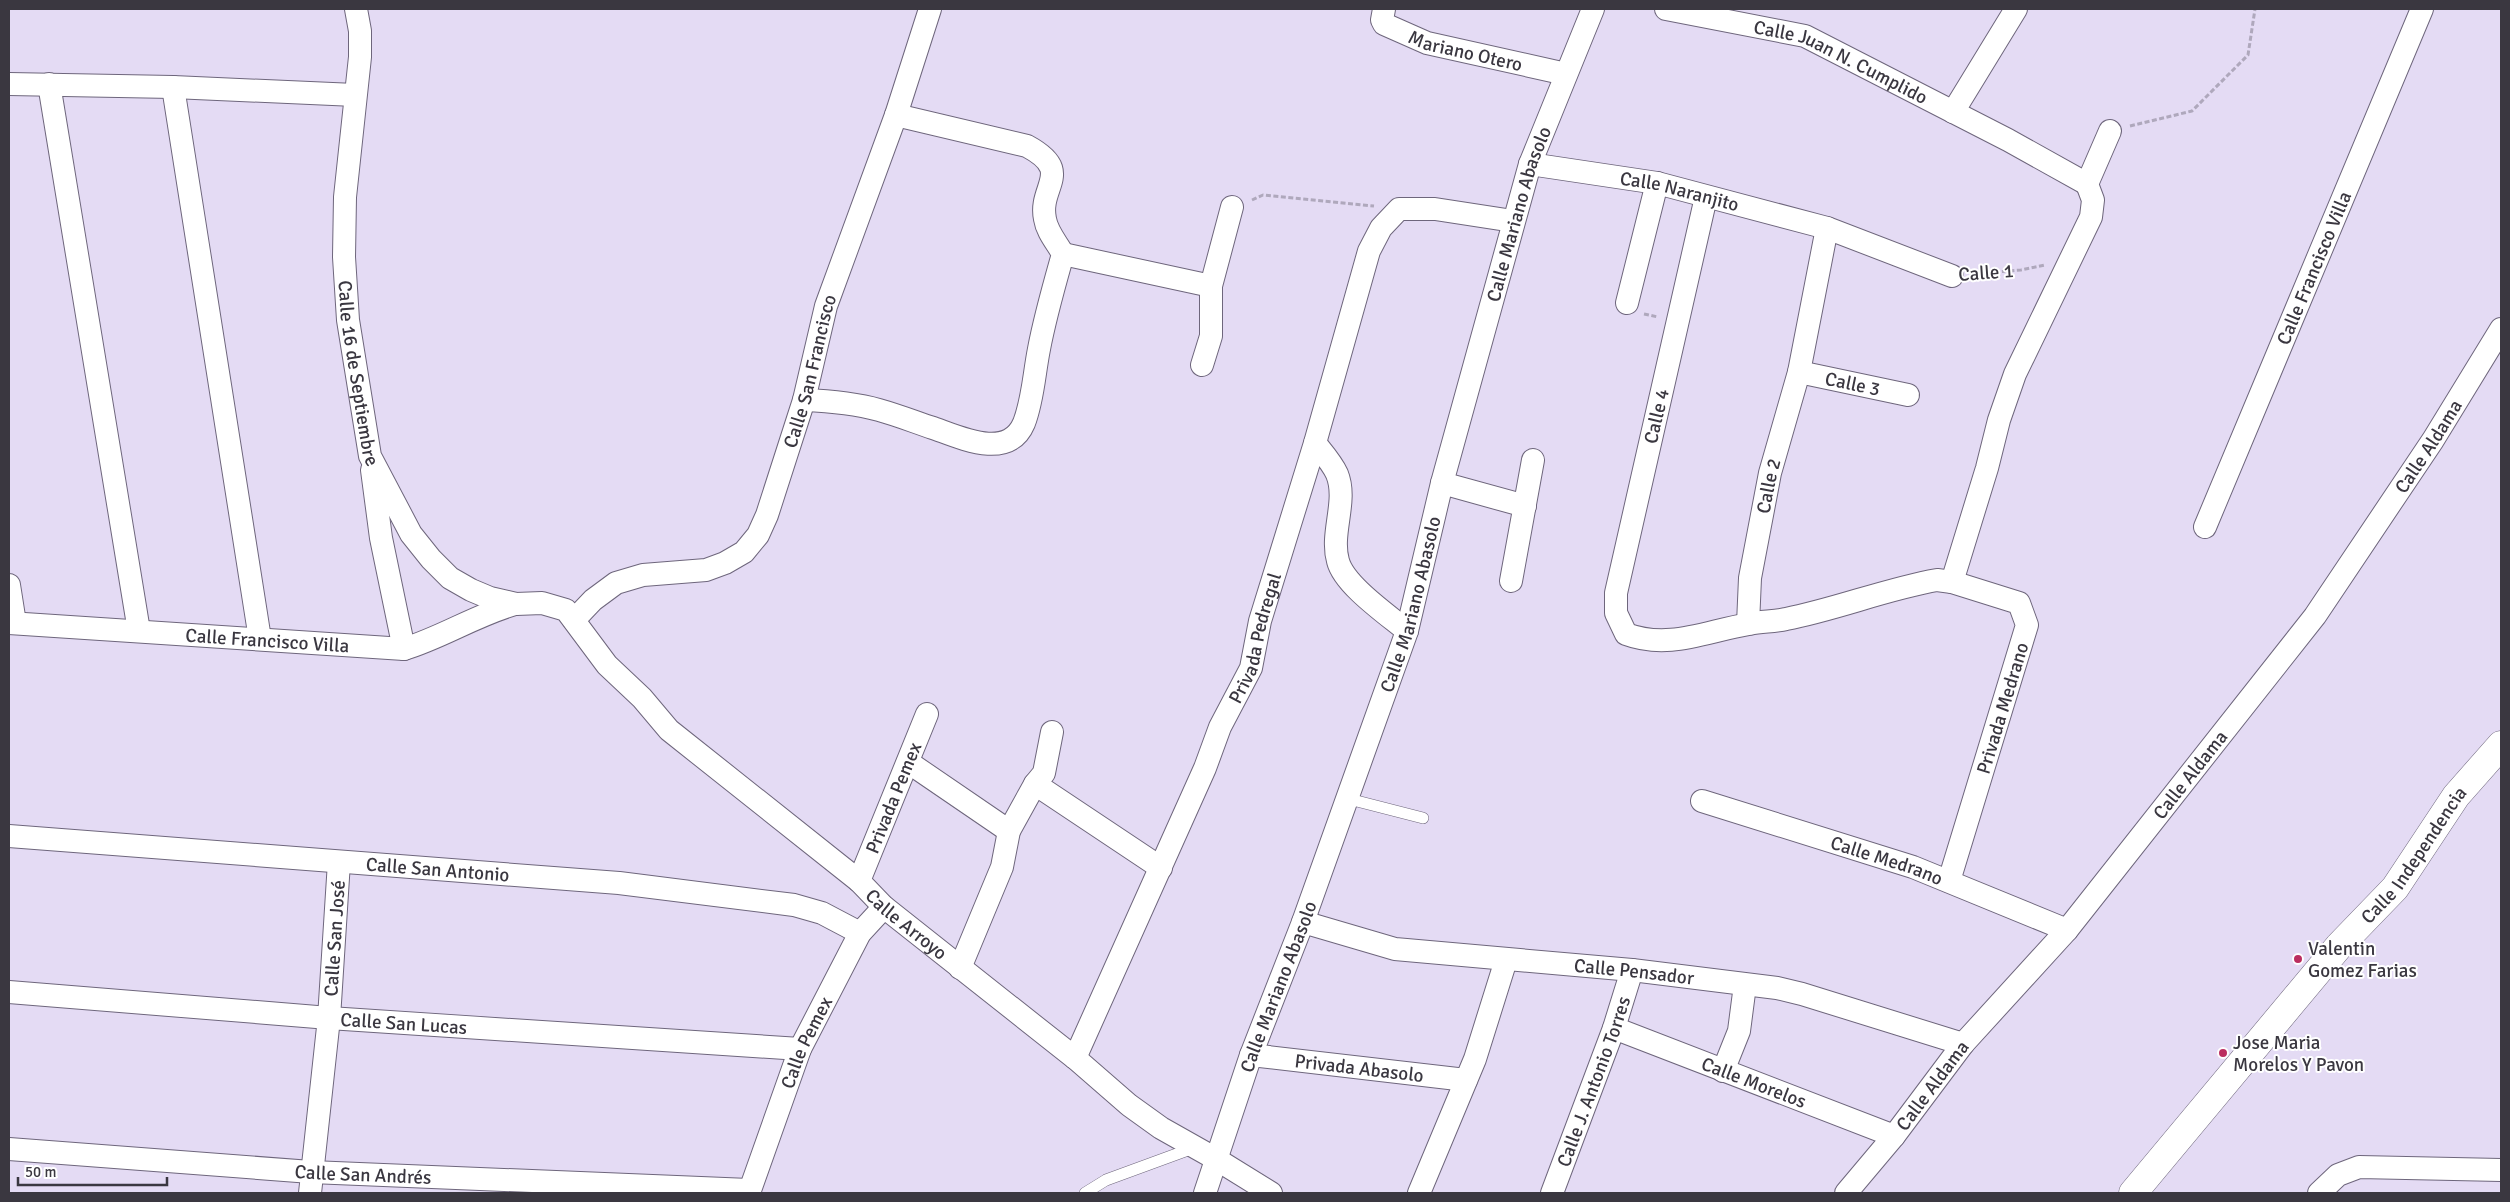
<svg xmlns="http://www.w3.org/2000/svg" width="2510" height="1202" viewBox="0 0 2510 1202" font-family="Signika,sans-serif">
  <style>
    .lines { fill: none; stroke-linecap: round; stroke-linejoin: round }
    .lane-casing { stroke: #6e667c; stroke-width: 12 }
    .street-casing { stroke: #6e667c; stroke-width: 24 }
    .secondary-casing { stroke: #6e667c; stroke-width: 29 }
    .path { stroke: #afa8bc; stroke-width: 3; stroke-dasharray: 5 2.5; stroke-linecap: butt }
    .lane { stroke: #fff; stroke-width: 11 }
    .street { stroke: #fff; stroke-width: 22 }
    .secondary { stroke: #fff; stroke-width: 28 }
    .poi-dot { fill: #bb2e60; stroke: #fff; stroke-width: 2 }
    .labels { text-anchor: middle; stroke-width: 4; stroke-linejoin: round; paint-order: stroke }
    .street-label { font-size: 19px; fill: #3a3740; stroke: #fff }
    .poi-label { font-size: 19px; fill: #3a3740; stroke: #fff; text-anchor: start }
  </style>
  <rect width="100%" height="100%" fill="#e4dbf4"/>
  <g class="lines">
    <defs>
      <g id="lane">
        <path d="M1345,798L1423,818"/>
        <path d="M1085,1193L1106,1180L1196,1147"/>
      </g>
      <g id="street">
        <path id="s1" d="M356,9L360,31V57L345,197L344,257L348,320L370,456L411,534L431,559L450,578L471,590L490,598L516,604L542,603L566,610L607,665L642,698L669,730L859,881L884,907L1075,1058L1129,1105L1161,1128L1216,1159L1271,1193"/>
        <path id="s2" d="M1384,9L1382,20L1384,24L1427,43L1566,74"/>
        <path id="s3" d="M1666,9L1805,36L2008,140L2087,184"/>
        <path d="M9,84L173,87L355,95"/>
        <path d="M49,84L139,631"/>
        <path d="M173,87L260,639"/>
        <path d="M1953,112L2016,9"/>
        <path id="s4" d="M1530,164L1657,183L1827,228L1952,276"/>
        <path d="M2087,184L2110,131"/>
        <path d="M1706,197L1616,593V613L1626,634C1669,650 1706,631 1749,624C1761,621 1774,622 1786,619C1837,609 1886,589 1937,580L1952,582L2019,603L2027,625L1949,881"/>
        <path d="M1063,254L1211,286"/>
        <path d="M1627,303L1657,183"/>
        <path d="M1202,365L1211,336V286L1232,207"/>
        <path id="s5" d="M1799,372L1908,395"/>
        <path d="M804,400C829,401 854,403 879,410C897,415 915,422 933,428C959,437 1008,461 1024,423C1033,400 1034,374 1039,349C1045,317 1054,286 1063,254C1057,243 1047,232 1045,219C1038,186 1075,172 1027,146L896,115"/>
        <path d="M1315,443C1323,453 1332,463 1337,474C1348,501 1330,533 1338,561C1344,585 1388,615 1407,631"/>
        <path d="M372,470L381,538L404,649"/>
        <path d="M1442,483L1525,506"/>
        <path id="s6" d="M2205,527L2422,9"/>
        <path d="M1511,581L1533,460"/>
        <path d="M1952,582L1987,468L1999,420L2015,374L2091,217L2093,200L2087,184"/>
        <path d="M9,585L15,623"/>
        <path id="s7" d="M574,620L593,600L616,583L643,575L706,570L725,563L744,552L758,535L767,515L804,400L826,306L896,115L930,9"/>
        <path id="s8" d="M9,623L404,649C443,637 476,615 515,604"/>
        <path id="s9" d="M1748,624L1750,578L1770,473L1799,372L1827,228"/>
        <path d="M908,762L1009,831"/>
        <path d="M1035,784L1161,868"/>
        <path id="s10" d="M1702,801L1913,867L2067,930"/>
        <path id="s11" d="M9,836L619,883L794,905L822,913L860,933"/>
        <path id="s12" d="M859,881L927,714"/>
        <path id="s13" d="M1303,922L1395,949L1632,970L1777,988L1802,994L1963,1044"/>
        <path d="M960,968L1002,867L1009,831L1035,784L1044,773L1052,732"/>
        <path id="s14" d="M9,992L329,1018L800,1049"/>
        <path id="s15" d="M1614,1028L1894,1136"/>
        <path id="s16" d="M1251,1055L1466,1080"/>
        <path id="s17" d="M1075,1058L1205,768L1220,727L1251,668L1260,621L1315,443L1369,251L1381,228L1399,209H1435L1513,221"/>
        <path d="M1723,1071L1739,1031L1745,985"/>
        <path id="s18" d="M9,1149L311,1172L749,1190"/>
        <path id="s19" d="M310,1193L329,1018L339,862"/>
        <path id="s20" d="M749,1193L800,1049L860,933L884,907"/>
        <path id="s21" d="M1205,1193L1251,1055L1303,922L1407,631L1442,483L1530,164L1593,9"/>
        <path d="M1419,1193L1475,1059L1506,960"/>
        <path id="s22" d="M1552,1193L1614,1028L1632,970"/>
        <path id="s23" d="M1846,1193L1894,1136L1963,1044L2067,930L2315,616L2433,440L2501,329"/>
        <path d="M2319,1193L2338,1175L2359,1167L2501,1170"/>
      </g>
      <g id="secondary">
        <path id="s24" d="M2133,1193L2339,946L2395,888L2456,796L2501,745"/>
      </g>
    </defs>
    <use href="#lane" class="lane-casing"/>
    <use href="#street" class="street-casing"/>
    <use href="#secondary" class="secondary-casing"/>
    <g class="path">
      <path d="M2130,126L2192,111L2248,55L2255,9"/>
      <path d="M1252,200L1263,195L1374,206"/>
      <path d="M1972,274L2021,270L2045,265"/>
      <path d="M1644,314L1658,317"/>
    </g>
    <use href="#lane" class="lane"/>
    <use href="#street" class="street"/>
    <use href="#secondary" class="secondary"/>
  </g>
  <g class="poi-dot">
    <circle cx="2298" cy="959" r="5"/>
    <circle cx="2223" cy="1053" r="5"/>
  </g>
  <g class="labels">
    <g class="street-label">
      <text dy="7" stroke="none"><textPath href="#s2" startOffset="102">Mariano Otero</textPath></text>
      <text dy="7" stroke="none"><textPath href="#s3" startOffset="184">Calle Juan N. Cumplido</textPath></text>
      <text dy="7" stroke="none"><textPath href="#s4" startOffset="152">Calle Naranjito</textPath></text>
      <text dy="7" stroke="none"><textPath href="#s21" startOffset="1029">Calle Mariano Abasolo</textPath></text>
      <text dy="7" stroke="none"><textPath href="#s6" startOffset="281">Calle Francisco Villa</textPath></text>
      <text transform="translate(1986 272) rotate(-4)" y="7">Calle 1</text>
      <text dy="7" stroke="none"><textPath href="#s1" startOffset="366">Calle 16 de Septiembre</textPath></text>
      <text dy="7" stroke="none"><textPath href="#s7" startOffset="384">Calle San Francisco</textPath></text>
      <text dy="7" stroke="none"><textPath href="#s5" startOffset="55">Calle 3</textPath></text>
      <text transform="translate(1656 416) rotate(-77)" y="7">Calle 4</text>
      <text dy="7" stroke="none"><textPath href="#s23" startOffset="948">Calle Aldama</textPath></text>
      <text dy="7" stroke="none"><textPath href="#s9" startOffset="140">Calle 2</textPath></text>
      <text dy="7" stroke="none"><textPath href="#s21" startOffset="624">Calle Mariano Abasolo</textPath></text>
      <text dy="7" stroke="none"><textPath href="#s17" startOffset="458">Privada Pedregal</textPath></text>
      <text dy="7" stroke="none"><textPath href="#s8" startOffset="259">Calle Francisco Villa</textPath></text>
      <text transform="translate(2002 708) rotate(-73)" y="7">Privada Medrano</text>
      <text dy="7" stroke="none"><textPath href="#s23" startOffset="542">Calle Aldama</textPath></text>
      <text dy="7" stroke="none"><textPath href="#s12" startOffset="90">Privada Pemex</textPath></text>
      <text dy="7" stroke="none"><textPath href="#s24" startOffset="440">Calle Independencia</textPath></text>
      <text dy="7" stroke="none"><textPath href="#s10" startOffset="194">Calle Medrano</textPath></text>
      <text dy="7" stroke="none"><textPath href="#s11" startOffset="430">Calle San Antonio</textPath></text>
      <text dy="7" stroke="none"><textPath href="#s1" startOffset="1185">Calle Arroyo</textPath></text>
      <text dy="7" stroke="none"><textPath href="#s19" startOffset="256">Calle San José</textPath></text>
      <text dy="7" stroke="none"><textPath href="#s13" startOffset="336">Calle Pensador</textPath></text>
      <text dy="7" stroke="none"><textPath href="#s21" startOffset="219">Calle Mariano Abasolo</textPath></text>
      <text dy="7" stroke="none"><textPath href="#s14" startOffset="396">Calle San Lucas</textPath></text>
      <text dy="7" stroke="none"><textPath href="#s20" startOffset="161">Calle Pemex</textPath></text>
      <text dy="7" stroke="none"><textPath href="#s16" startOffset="109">Privada Abasolo</textPath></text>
      <text dy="7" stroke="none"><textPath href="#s22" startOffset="119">Calle J. Antonio Torres</textPath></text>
      <text dy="7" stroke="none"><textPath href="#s15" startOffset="150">Calle Morelos</textPath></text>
      <text dy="7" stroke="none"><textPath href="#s23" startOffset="138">Calle Aldama</textPath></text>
      <text dy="7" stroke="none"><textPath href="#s18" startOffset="355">Calle San Andrés</textPath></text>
    </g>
    <g class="poi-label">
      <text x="2308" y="955">Valentin<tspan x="2308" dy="22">Gomez Farias</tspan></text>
      <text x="2233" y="1049">Jose Maria<tspan x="2233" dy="22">Morelos Y Pavon</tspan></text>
    </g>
  </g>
  <rect width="2510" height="1202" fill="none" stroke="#3a3740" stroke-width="20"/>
  <path d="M18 1177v8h149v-8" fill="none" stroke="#3a3740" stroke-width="2.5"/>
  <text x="25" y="1177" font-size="15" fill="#3a3740" stroke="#ffffff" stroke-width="4" paint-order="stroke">50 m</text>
</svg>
